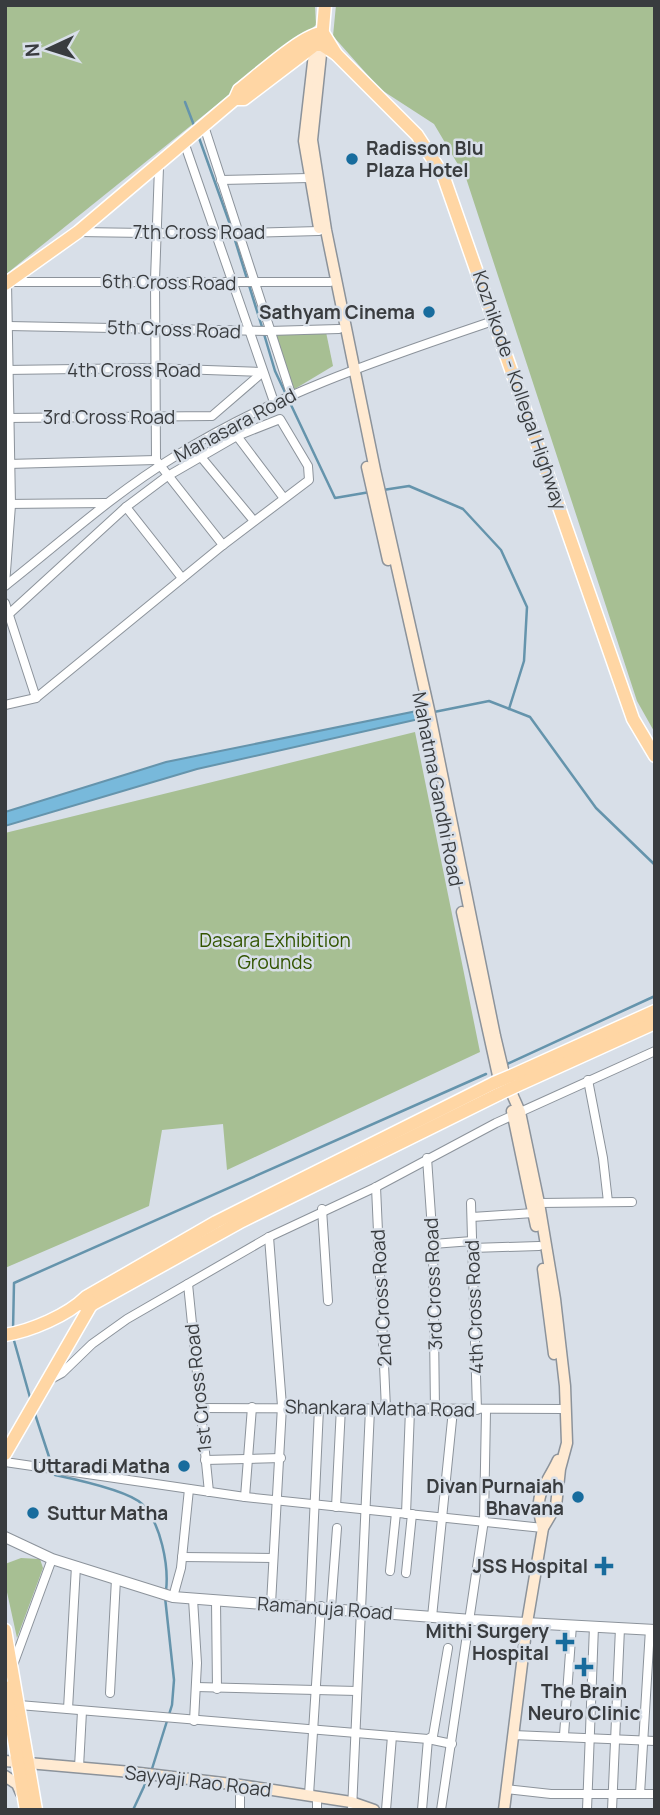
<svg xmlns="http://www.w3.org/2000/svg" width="660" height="1815" viewBox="0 0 660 1815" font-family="Manrope,sans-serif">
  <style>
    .green { fill: #a7bf93 }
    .water { fill: #78b9db; stroke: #6594ac; stroke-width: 2 }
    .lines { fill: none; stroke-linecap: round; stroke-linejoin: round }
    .stream { stroke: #6594ac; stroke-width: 2.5 }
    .minor-casing { stroke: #8c939b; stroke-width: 10 }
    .tertiary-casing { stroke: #8c939b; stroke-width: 12 }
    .secondary-casing { stroke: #8c939b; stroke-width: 13 }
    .primary-casing { stroke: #fff; stroke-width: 15 }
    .minor { stroke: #fff; stroke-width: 8 }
    .tertiary { stroke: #fff; stroke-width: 10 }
    .secondary { stroke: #ffead2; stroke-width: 10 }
    .primary { stroke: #ffd6a4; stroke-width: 12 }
    .primary-bridge-casing { stroke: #fff; stroke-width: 15; stroke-linecap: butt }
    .primary-bridge { stroke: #ffd6a4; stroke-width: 12 }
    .poi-dot { fill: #186c9d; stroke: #d8dfe8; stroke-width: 2.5 }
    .labels { text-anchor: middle; stroke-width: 5; stroke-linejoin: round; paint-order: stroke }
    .poi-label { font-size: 19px; font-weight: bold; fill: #393c3f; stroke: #d8dfe8; text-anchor: end }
    .street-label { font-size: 19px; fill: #393c3f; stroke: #d8dfe8 }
    .park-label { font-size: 19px; fill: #325400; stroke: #d8dfe8 }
  </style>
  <rect width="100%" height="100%" fill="#d8dfe8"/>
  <g class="green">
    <path d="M5,5H315L316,25L5,275Z"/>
    <path d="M336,5H655V733L637,701L466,178L434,124L380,89L333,36Z"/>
    <path d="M326,332L333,366L293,390L274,333Z"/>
    <path d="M415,732L480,1052L227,1170L223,1124L162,1130L149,1206L5,1268V833Z"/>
    <path d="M21,1558L40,1559L43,1568L17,1638L5,1583V1564Z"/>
  </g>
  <path class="water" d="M417,711L419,719L197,769L5,826V812L166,762Z"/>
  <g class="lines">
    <g class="stream">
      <path d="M185,102L195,128"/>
      <path d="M198,135L232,230"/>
      <path d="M234,237L262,327"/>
      <path d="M264,334L275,371L335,498L370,492"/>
      <path d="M383,490L409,486L463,509L501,550L527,607L524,661L509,709"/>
      <path d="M434,712L489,701L530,717L596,808L655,865"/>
      <path d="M507,1064L655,996"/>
      <path d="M13,1330L14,1283L486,1074"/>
      <path d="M13,1337L31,1401"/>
      <path d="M34,1411L55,1475C74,1479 129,1491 142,1504C161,1523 169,1566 166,1591"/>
      <path d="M151,1772L172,1705L174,1680L165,1597"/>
      <path d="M133,1810L148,1778"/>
    </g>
    <defs>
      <g id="minor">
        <path d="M204,126L291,394"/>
        <path d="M184,142L274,402"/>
        <path d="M159,167L155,280L156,460L223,545"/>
        <path d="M221,180L309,178"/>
        <path d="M78,232L214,234L319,231"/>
        <path d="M8,326L269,331L339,329"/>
        <path d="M5,370L151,368L263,372"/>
        <path d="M6,418L212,416L263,372"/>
        <path d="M237,436L283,497"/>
        <path d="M201,457L254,521"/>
        <path d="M8,464L156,460"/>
        <path d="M5,504L106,503"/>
        <path d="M126,507L182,578"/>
        <path d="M5,585L11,505L7,282H330"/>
        <path d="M5,586C61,542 113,494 174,457C274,394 384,358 496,320"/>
        <path d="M5,603L36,698"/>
        <path d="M5,705L36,698L223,545L309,480L308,466L280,419L237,436L166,477L126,507L10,613"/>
        <path d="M588,1080L603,1158L608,1202"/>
        <path d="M427,1158L433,1244L435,1411"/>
        <path d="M376,1187L386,1409"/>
        <path d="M471,1203L477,1410"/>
        <path d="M539,1203L632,1202"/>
        <path d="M322,1209L328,1301"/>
        <path d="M472,1217L533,1213"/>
        <path d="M269,1237L282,1406L271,1604"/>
        <path d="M433,1244L472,1241"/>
        <path d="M472,1248L539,1246"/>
        <path d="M188,1284L209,1492"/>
        <path d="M49,1380L62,1373L92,1344L127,1319L269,1237L376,1187L496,1123L655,1051"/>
        <path d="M200,1408L565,1409"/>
        <path d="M205,1460L281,1458"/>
        <path d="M5,1462L245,1497L543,1528"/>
        <path d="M245,1497L252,1407"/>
        <path d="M336,1507L341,1407"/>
        <path d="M406,1514L410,1410"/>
        <path d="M182,1557L273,1558"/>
        <path d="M390,1571L396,1513"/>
        <path d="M406,1573L412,1514"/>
        <path d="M173,1597L181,1568L189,1489"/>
        <path d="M193,1599L197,1663L194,1721"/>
        <path d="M216,1601L217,1689"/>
        <path d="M310,1605L319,1408"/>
        <path d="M331,1607L337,1528"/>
        <path d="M432,1617L453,1410"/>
        <path d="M13,1665L52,1559"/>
        <path d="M196,1687L357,1691"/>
        <path d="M110,1693L116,1579"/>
        <path d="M19,1705L428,1739L452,1744"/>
        <path d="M68,1709L76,1566"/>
        <path d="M513,1735L655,1741"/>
        <path d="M564,1735L572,1625"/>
        <path d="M79,1767L82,1711"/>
        <path d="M506,1789L551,1794H655"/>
        <path d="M640,1794L650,1629"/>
        <path d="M309,1795L321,1606"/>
        <path d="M317,1796V1810"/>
        <path d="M240,1810V1785"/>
        <path d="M352,1810L370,1409"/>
        <path d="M386,1810L392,1736"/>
        <path d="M422,1810L428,1739L433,1736L448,1648"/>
        <path d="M441,1810L484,1520L486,1411"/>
        <path d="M587,1810L594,1626"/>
        <path d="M612,1810L620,1628"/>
      </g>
      <path id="tertiary" d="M5,1537L52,1559L173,1597L472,1620L655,1630"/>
      <g id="secondary">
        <path d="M315,45L304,141L319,228"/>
        <path d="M322,45L312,140L326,230L375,470L429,710L495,1036L505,1078L520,1112L539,1203L555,1299L565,1386L567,1443L560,1469L556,1506L543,1528L527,1623L504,1810"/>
        <path d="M367,467L388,560"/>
        <path d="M462,912L499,1080"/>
        <path d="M512,1111L536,1226"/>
        <path d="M543,1269L554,1354"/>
        <path d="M543,1528C532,1493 545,1488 558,1460"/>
        <path d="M5,1761L131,1772L240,1785L351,1802L374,1810"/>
        <path d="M5,1776L17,1784L21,1793"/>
      </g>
      <g id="primary">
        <path d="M322,40L325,5"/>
        <path d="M336,54L417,135L443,175L633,719L655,756"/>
        <path d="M5,284L78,232L235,99L239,90C256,77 305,32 323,33L336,54L322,45H315L244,99H235"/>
        <path d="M513,1075L655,1011"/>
        <path d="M516,1086L655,1023"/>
        <path d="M79,1304L91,1305L242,1221L499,1094"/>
        <path d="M5,1335C31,1331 68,1315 86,1297L216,1222L494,1083"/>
        <path d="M5,1454L91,1305L88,1299"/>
        <path d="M5,1630L36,1810"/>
        <path d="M5,1687L26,1810"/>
      </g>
    </defs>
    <use href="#minor" class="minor-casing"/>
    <use href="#tertiary" class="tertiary-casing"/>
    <use href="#secondary" class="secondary-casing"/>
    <use href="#primary" class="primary-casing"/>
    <use href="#minor" class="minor"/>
    <use href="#tertiary" class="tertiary"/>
    <use href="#secondary" class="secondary"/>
    <use href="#primary" class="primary"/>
    <defs>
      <g id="primary-bridge">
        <path d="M494,1083L513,1075"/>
        <path d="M499,1094L516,1086"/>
      </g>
    </defs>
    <use href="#primary-bridge" class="primary-bridge-casing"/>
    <use href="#primary-bridge" class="primary-bridge"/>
  </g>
  <g class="poi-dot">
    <circle cx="352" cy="159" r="7"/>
    <circle cx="429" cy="312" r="7"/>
    <circle cx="184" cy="1466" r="7"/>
    <circle cx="578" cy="1497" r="7"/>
    <circle cx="33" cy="1513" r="7"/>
    <path d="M600.5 1555.5h7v7h7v7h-7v7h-7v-7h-7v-7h7z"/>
    <path d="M561.5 1631.5h7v7h7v7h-7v7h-7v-7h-7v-7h7z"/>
    <path d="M580.5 1656.5h7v7h7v7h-7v7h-7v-7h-7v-7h7z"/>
  </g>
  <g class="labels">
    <g class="poi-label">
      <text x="366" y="155" text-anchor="start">Radisson Blu<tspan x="366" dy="22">Plaza Hotel</tspan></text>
      <text x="415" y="319">Sathyam Cinema</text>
      <text x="170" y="1473">Uttaradi Matha</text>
      <text x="564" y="1493">Divan Purnaiah<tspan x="564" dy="22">Bhavana</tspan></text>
      <text x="47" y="1520" text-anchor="start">Suttur Matha</text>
      <text x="588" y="1573">JSS Hospital</text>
      <text x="549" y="1638">Mithi Surgery<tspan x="549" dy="22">Hospital</tspan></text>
      <text x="584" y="1698" text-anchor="middle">The Brain<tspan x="584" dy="22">Neuro Clinic</tspan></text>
    </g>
    <g class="street-label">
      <text x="199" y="239">7th Cross Road</text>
      <text transform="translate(169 282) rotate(1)" y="7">6th Cross Road</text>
      <text transform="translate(174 329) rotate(2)" y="7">5th Cross Road</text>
      <text x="134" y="377">4th Cross Road</text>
      <text transform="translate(520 390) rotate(71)" y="7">Kozhikode - Kollegal Highway</text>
      <text x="109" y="424">3rd Cross Road</text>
      <text transform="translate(235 425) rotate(-28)" y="7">Manasara Road</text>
      <text transform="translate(438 789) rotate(79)" y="7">Mahatma Gandhi Road</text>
      <text transform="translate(433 1284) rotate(-92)" y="7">3rd Cross Road</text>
      <text transform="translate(381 1298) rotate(-93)" y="7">2nd Cross Road</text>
      <text transform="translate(474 1307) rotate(-92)" y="7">4th Cross Road</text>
      <text transform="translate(198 1388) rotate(-96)" y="7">1st Cross Road</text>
      <text transform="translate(380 1408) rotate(1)" y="7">Shankara Matha Road</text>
      <text transform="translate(325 1608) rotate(4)" y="7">Ramanuja Road</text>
      <text transform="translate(198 1781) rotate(7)" y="7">Sayyaji Rao Road</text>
    </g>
    <g class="park-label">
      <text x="275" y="947">Dasara Exhibition<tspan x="275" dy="22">Grounds</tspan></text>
    </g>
  </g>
  <rect width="660" height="1815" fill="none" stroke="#393c3f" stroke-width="14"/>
  <g transform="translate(49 49) rotate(266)" stroke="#d8dfe8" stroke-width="5" paint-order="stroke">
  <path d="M0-5L12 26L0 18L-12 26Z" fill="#393c3f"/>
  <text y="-10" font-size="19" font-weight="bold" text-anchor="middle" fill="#393c3f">N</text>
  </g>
</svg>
